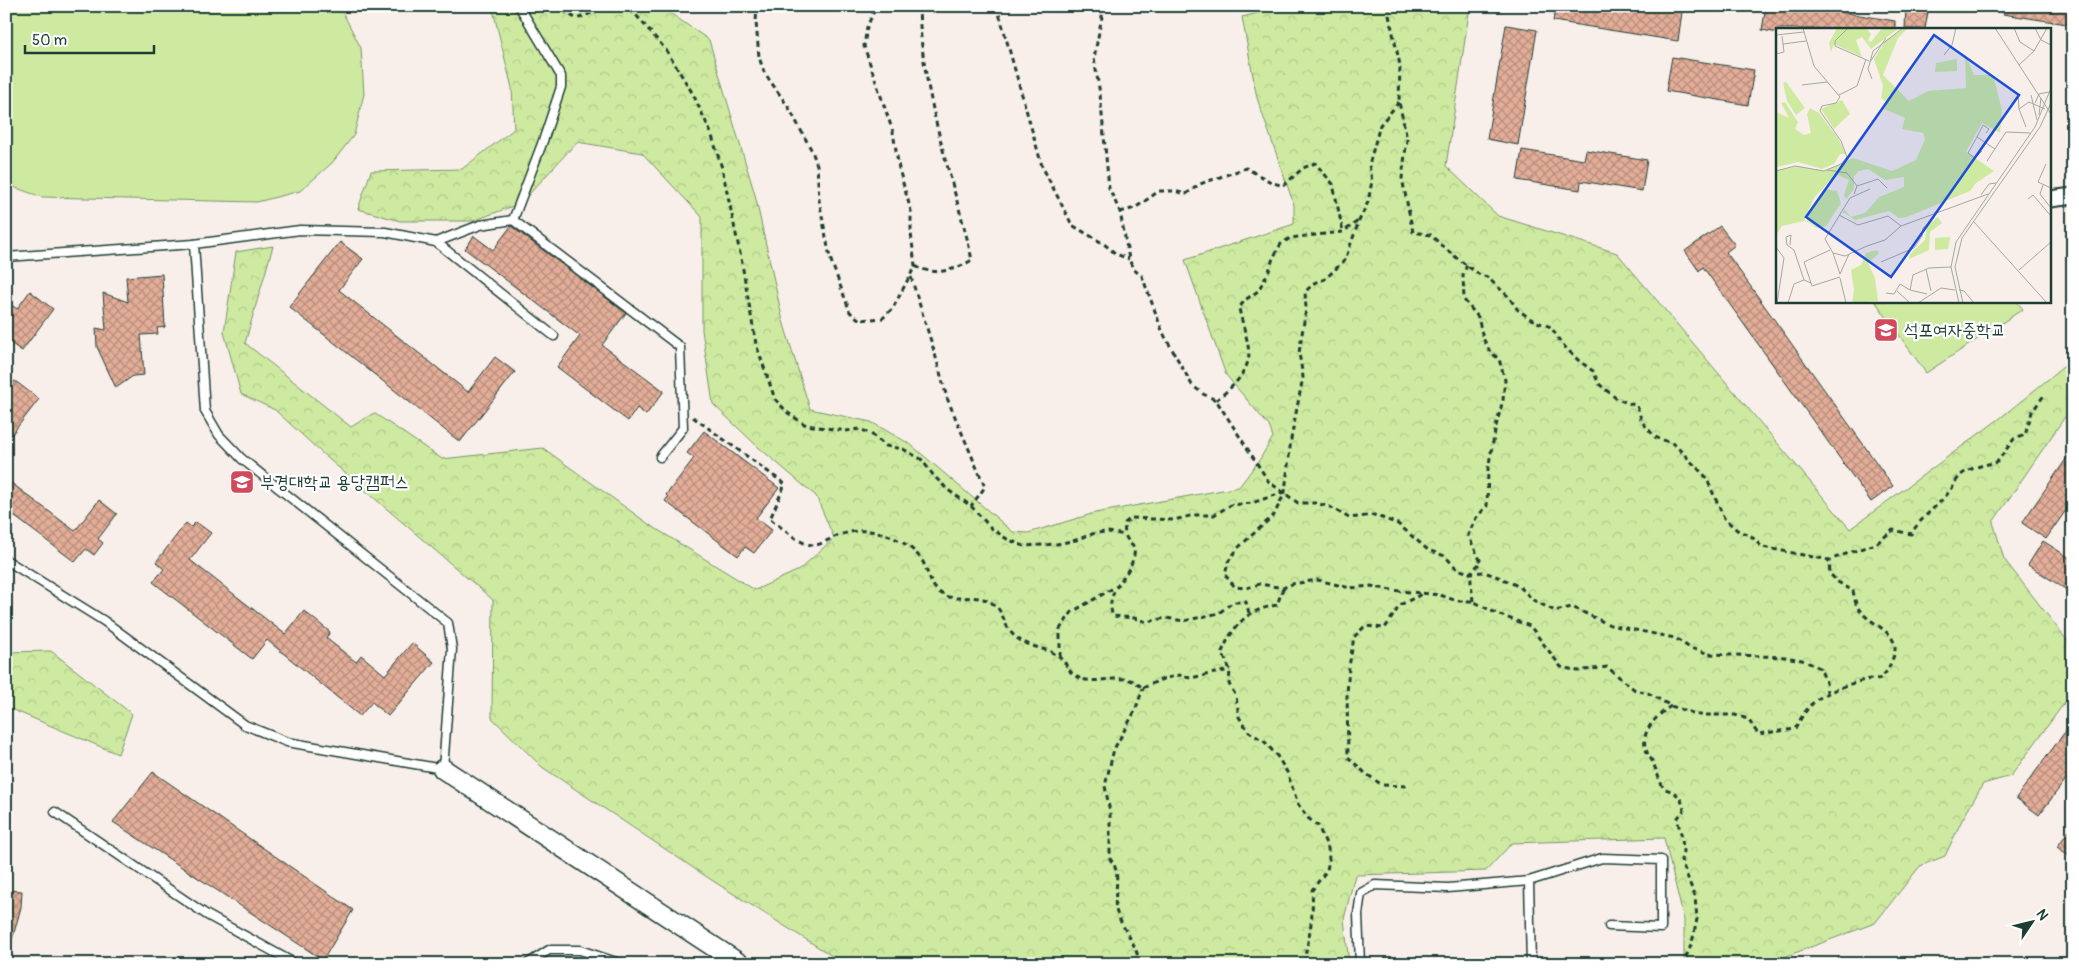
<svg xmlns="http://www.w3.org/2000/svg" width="2079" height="970" viewBox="0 0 2079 970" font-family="Pangolin,'Poor Story',sans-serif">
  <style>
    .forest { fill: url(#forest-crowns); stroke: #76946a }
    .pitch { fill: #ceeaa0; stroke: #76946a }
    .building { fill: url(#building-cross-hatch); stroke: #1f3d34 }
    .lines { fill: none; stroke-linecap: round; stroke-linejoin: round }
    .service-casing { stroke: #1f3d34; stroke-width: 11 }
    .minor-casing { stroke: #1f3d34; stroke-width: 19 }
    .tertiary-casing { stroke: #1f3d34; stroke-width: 22 }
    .path { stroke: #1f3d34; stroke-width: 3; stroke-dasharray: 5 4; stroke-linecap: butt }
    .service { stroke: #fff; stroke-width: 8 }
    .minor { stroke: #fff; stroke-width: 15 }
    .tertiary { stroke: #fff; stroke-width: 19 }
    .labels { text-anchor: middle; stroke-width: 4.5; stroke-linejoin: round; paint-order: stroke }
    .poi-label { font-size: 18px; fill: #1f3d34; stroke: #fff; text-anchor: start }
    .inset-road { fill: none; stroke: #a2a8a1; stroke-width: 1 }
    .view { fill: #1d4ed8; fill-opacity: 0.15; stroke: #1d4ed8; stroke-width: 2.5 }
    .inset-edge { fill: none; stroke: #1f3d34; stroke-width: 2.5 }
  </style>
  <defs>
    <pattern id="forest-crowns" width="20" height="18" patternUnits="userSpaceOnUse" patternTransform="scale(1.25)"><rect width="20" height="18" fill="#ceeaa0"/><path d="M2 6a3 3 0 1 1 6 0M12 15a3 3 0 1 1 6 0" fill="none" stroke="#b0ca8a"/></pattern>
    <pattern id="building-cross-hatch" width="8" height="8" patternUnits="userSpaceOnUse" patternTransform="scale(1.25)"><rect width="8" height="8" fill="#e3ad98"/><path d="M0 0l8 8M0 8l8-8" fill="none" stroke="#b78e7d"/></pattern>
  </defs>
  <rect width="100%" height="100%" fill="#f9efea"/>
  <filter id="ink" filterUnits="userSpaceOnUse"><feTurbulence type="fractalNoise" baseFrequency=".02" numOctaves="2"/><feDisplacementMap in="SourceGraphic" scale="10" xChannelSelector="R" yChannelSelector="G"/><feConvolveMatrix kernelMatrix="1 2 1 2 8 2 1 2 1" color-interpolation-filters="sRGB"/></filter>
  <g filter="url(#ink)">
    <g class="forest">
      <path d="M492,6H660L709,40L755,195L783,321L810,409L871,422L910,444L1013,532L1028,533L1095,513L1239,487L1260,459L1273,437L1269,426L1226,375L1185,260L1294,224V205L1257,98L1242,17L1287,6H1470L1446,166L1498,216L1617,253L1850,529L1999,419L2073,359V405L1993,522L2004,559L2073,648V691L2011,776L1983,784L1962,820L1945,856L1920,866L1875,923L1784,957L1774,964H1684V920L1664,838L1512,843L1486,871L1355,875L1344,919L1349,964H845L713,881L542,767L492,718L493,600L324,455L275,410L241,394L224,332L236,252L273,246L245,343L351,427L374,413L442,459L543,448L650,525L755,590L799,570L834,538L816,496L757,446L713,404L702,330V217L642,153L577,142L521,203L473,221H400L358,209L371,171L462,169L514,129L512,88Z"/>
      <path d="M51,651L132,714L118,754L6,707V652Z"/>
    </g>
    <g class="pitch">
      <path d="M6,6H336L344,15L361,48L364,94L354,135L332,163L300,191L257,202L42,197L16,188L6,179Z"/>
      <path d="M1875,301H2016L2023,309L1926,373Z"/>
    </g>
    <g class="building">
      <path d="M1556,6H1648L1682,12L1678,41L1553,21Z"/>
      <path d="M1766,6H1806L1895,21V29H1778V33L1762,30Z"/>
      <path d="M1906,6H1929L1925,29H1905Z"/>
      <path d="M2004,6H2070L2067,24L2003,14Z"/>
      <path d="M1506,25L1537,30L1518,145L1487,139Z"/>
      <path d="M1672,57L1754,70L1748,105L1666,91Z"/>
      <path d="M1522,150L1584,160L1586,150L1647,160L1642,191L1581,181L1580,190L1517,180Z"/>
      <path d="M511,226L626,313L602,345L664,391L646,415L637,408L628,421L557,367L580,336L465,249L474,236L493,250Z"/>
      <path d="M1720,226L1735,245L1726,252L1893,486L1871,502L1703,267L1699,271L1685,251Z"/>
      <path d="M340,242L363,259L339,290L468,392L495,357L515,372L460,442L289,307Z"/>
      <path d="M162,274L165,327L157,328L158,334L141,335L144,375L133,376L116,388L97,347L96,328L106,330L103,293L128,302L126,277Z"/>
      <path d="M30,291L53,309L22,351L6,340V301L17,309Z"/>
      <path d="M15,381L39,399L6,442V387Z"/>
      <path d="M704,431L779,488L756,518L772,530L754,553L745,547L738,556L665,501L668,497L666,495L694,458L687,453Z"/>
      <path d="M2073,449V500L2046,539L2022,523Z"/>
      <path d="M6,479L75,531L99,500L117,514L98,539L103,543L94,555L86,549L75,562L6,510Z"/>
      <path d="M196,522L211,533L190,560L285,634L304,611L330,632L326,638L356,662L361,655L385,675L412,643L434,662L388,716L372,702L360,716L267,640L252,659L153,582L164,569L156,562L186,523L191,527Z"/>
      <path d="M2043,541L2073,560V594L2028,565Z"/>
      <path d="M2073,721V770L2039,815L2016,798Z"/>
      <path d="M153,772L353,910L323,960L113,822Z"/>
      <path d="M2073,825V858L2057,847Z"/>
      <path d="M6,890L22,891L21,907L11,944L6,943Z"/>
    </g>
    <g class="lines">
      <defs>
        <g id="service">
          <path d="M513,220L543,141L561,87V76L519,6"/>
          <path d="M436,242L480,225L513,220L680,347L683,428L660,457"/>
          <path d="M6,257L194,244L300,230L385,232L436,242L554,336"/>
          <path d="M6,560L104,621L245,725L287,742L443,769L452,649L448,623L242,459L219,435L205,411L194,244"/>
          <path d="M55,812L207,915L296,964"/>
          <path d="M527,964L549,950H580L622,964"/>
          <path d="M1360,964L1358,914L1361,893L1375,885L1448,888L1529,881"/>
          <path d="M1531,964L1529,881L1602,858L1661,860V928L1609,926"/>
        </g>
        <path id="minor" d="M2050,199L2073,196"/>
        <path id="tertiary" d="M443,769L740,964"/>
      </defs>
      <use href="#service" class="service-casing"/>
      <use href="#minor" class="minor-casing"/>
      <use href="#tertiary" class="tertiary-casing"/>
      <g class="path">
        <path d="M555,6L577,19L608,6"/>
        <path d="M621,6L636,15L666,50L693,94L711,133L722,168L741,258L756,344L775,399L788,413L806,425L846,431L860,429L871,434L886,446L903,449L921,459L934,476L948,490L971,506L991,528L1007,539L1024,546L1057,544L1076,540L1095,533L1108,532L1125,535"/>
        <path d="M757,6L756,22L759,57L764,72L789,108L812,151L817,165L819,200L830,258L850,312L860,320L883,318L893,308L915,266L911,233V211L899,169L893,132L864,46L867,27L874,11L878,6"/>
        <path d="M997,6L1042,166L1072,225L1104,244L1116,254L1129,259"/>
        <path d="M1104,6L1094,58L1100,94L1109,188L1120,212L1129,259L1133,269L1142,276L1163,333L1192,385L1203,394L1216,400L1269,482L1298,503H1316L1330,507L1349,518L1374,515L1398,524L1428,550L1445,556L1457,569L1470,573L1484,572L1501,578L1520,587L1533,600L1555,611L1572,607L1610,625L1675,638L1690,648L1710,654L1785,657L1802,660L1820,668L1826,682L1827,694"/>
        <path d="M1390,6L1389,15L1400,65L1399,102L1407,139L1402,178L1413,232L1431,235L1442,246L1466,265L1480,275L1487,277L1508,296L1518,310L1534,321L1551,327L1561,343L1578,360L1593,371L1599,384L1617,399L1637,406L1642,422L1655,437L1674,444L1706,477L1724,518L1737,530L1751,536L1762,547L1829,560L1877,543L1893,530L1911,534C1921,517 1938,506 1950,491C1954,486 1956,479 1961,475C1971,467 1985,465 1997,462L2014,439L2025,435L2032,412L2045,394"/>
        <path d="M1399,102L1380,125L1369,165L1372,181L1368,202L1359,221L1345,260L1325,279L1314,283L1305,292L1306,309L1299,353L1303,377L1291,439L1285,492L1274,515L1239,547L1228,562L1225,575L1235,587L1246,588L1260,584L1283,588L1292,584L1318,580L1350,588L1371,586L1391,590L1440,595L1457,601H1473L1497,614L1530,626L1561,667L1578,671L1607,667L1635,690L1648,693L1671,706L1699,715H1735L1748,719L1758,734L1795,729C1800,720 1805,710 1813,703C1824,692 1864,677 1879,679C1886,674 1889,668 1892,660C1906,631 1867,626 1857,606C1855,602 1854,595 1853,591L1838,582L1830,574L1829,560"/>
        <path d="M1120,212L1135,208L1159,191H1174L1186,194L1200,184L1246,168L1271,182L1283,186L1303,168L1315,163L1333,184L1343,232"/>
        <path d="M1467,265L1463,275L1464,300L1478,317L1483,338L1490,352L1499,359L1505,380L1503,400L1496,426L1488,469L1487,506L1476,518L1468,535L1481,562L1470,573L1473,601"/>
        <path d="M915,266C934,276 954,271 972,260L968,242C948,165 921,86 919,6"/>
        <path d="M911,277L935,354L947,398L985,487L971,506"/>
        <path d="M1216,400C1228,391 1244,377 1248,361C1252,349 1241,321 1239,308L1245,300L1258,291L1269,271L1273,258L1281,244L1290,238L1343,232L1358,221"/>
        <path d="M693,417L785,484L770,519C782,527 800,546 815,545C820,545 828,540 832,538C850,530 869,528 887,535C902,541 914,548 923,562C929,574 930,587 942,594C959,604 974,591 992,603C1003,610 1003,622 1010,631C1022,648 1045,646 1060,657C1066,662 1068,671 1074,675C1090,687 1113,675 1130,680C1134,681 1139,685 1143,688"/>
        <path d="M1283,588L1277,605C1247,610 1234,624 1222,652L1230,670L1229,684L1236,696L1239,717L1249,732L1265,742L1277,756L1287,772L1298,804L1308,818L1318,826L1328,848L1329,860L1327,870L1312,890C1314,915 1309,939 1303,964"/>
        <path d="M1249,613L1246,602H1233L1219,613L1184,621L1166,618L1147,622L1134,618L1113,616C1103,591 1130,578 1134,555C1136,545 1128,543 1125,535C1124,531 1125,526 1125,523L1131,518L1174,520L1194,515H1214L1231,505L1252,503L1284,492"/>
        <path d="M1060,657V629L1072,612L1117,586"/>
        <path d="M1143,688L1160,680L1179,675L1190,678L1230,670"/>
        <path d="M1671,706C1656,716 1638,733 1647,752C1648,756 1652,759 1653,763C1657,772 1659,780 1664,789C1676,791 1682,798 1684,810L1677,819L1682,837L1683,852L1681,860L1695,897L1697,919L1692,943L1686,957L1687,964"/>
        <path d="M1406,786L1382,785L1365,773L1348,757L1347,694L1349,667L1354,637L1365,626L1385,628L1400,605L1422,594"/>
        <path d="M1139,964C1138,945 1123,930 1117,913C1111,898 1124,874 1110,859V812L1105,786L1114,749L1135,711L1143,688"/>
      </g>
      <use href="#service" class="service"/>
      <use href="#minor" class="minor"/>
      <use href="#tertiary" class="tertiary"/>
    </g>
  </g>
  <defs>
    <symbol id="school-square" viewBox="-11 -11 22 22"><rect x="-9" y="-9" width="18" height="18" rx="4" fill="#d1495b" stroke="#fff"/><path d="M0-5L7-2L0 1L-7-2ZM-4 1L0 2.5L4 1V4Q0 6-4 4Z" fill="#fff"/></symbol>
    <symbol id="university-square" viewBox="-11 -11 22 22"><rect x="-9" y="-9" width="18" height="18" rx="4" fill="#d1495b" stroke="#fff"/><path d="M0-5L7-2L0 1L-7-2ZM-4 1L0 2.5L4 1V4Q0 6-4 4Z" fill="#fff"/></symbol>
  </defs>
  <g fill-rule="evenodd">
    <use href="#school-square" x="1872" y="316" width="28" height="28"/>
    <use href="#university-square" x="228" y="468" width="28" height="28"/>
  </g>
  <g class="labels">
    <g class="poi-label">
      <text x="1904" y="336">석포여자중학교</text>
      <text x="260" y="488">부경대학교 용당캠퍼스</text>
    </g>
  </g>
  <g transform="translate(1776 28)">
    <rect width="275" height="275" fill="#f9efea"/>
    <path d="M61,0H90L95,6L92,13L95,14L106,0H123L95,21L86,9L80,12L86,29L58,16L55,24L53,15ZM129,0H132L122,10L107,47L133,73L152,63L190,60L189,25L198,47H217L226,82L224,105L206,95L190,124L218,143L200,155L194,163L131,189L123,190L113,183L79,192L67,184L68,181L75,189L89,185L103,169L128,159V149L109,152L92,141L83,143L78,148V161L70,171L68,167L73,152L60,146L38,170L28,193L6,198L0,207V142L22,138L49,143L77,130L116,143L140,132L149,111L147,105L126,101L129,90L108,81L111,74L105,70L107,58L98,31L110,12ZM66,72L74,86L58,101L45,81ZM9,74L22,94L19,101L28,107L35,105L31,86L34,80L43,85L62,110L70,126H64L58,136L46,141L22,134L1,139L0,84L13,90L5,75ZM162,189L166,195L154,204L153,222L133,231L134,226L149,212L151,198ZM101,222L103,225L92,235L99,250L102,273L76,275L78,262L75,242L85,237L90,225Z" fill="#ceeaa0"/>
    <path d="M181,31V43L159,44L160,35ZM10,54L29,80L20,87L11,73L7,55ZM48,161L61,163L65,175L50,198L41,200L31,193V187ZM174,209L172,221L159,222V210Z" fill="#ceeaa0"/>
    <path class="inset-road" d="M72,0L59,13V18L93,33M219,0L275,86M238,0L244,14L258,23M259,0L265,12L275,17M0,7L28,4M7,16L30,13M0,26L8,24L6,8M168,27L176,17L180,0M94,34L110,10M243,37L258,23L271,0M96,51L92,41L97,23L127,0M26,57L51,54M242,66L243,81L253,74L269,81M63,67L81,58L90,31M255,67L261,92M259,75L263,66L273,64M243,81L250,99M263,87L265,70M210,105L213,101L207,97L201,109L219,121M201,109L192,125L199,130L206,123M211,133L230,104L254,105M270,136L262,154L275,160M51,142L71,145L81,158M0,143L19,138L48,143L65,136L71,129L65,113L44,83L46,78L60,75L64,69L38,38L27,0M267,157L264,166L275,180M78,166L81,158L102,151L111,160M205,167L213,156L220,155M252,171L257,167L275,188M63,187L82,197L112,188L125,198M198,194L271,275M14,217L15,207L10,209L11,217L18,222L28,252L35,255M0,219L8,230L1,275M54,222L28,234L36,258L64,249M57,225L49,211L74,170L94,161M73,226L64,246L57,225L69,228L91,218L109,212L125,198L212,166M105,234L138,220L146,208L147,200L157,191L159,184M150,241L155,263M243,242L275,214M137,247L153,240L175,239M64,250L70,275M134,262L151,266M183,262L188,263L198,275M121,263L134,275M110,265L118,266L124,256L134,262L137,247M12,275L18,256L28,252M142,275L165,260L179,262M183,275L175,239L180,214L259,99L275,60M187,275L179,239L186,210L264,99L275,75"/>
    <path class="view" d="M158,7L243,67L115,249L30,189Z"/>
    <rect width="275" height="275" class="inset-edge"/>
  </g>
  <rect width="2079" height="970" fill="none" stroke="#fff" stroke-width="25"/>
  <rect x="12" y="12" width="2054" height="945" fill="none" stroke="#1f3d34" stroke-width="2" filter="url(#ink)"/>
  <g transform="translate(2032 922) rotate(55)" stroke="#ffffff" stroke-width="4" paint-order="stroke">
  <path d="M0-4L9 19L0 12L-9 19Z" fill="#1f3d34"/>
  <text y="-8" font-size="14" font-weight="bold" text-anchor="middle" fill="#1f3d34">N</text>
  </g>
  <path d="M25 45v8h129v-8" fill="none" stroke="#1f3d34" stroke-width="2.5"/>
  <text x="32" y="45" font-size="15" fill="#1f3d34" stroke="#ffffff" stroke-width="4" paint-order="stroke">50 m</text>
</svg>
